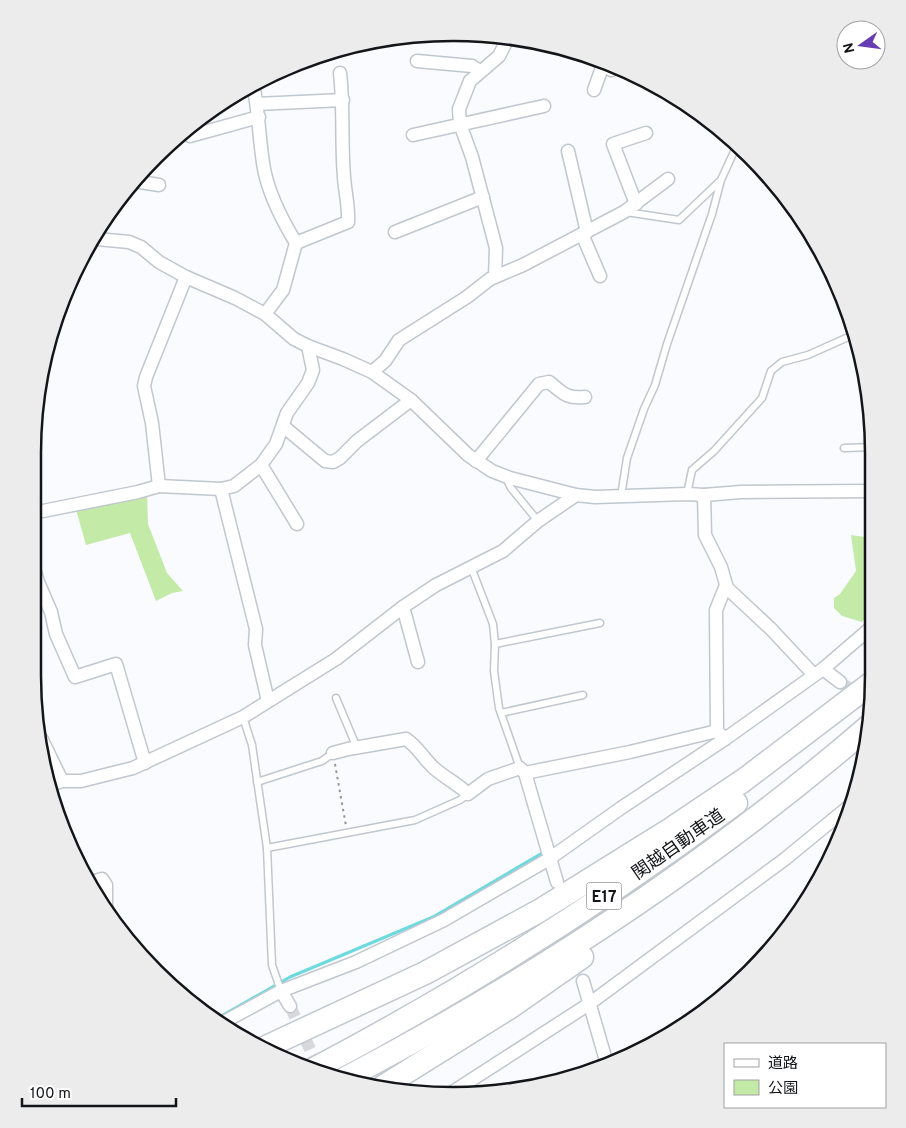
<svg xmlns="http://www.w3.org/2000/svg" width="906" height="1128" viewBox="0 0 906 1128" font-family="Overpass,'Noto Sans JP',sans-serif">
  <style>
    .green { fill: #c3eba7 }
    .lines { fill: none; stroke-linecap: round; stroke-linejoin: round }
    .stream { stroke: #6ddadf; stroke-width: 3 }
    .street-tunnel { stroke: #d6d8dc; stroke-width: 12; stroke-dasharray: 12 6; stroke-linecap: butt }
    .lane-casing { stroke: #c1c7cf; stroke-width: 9 }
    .street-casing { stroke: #c1c7cf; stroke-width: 15 }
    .highway-casing { stroke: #c1c7cf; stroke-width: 25 }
    .path { stroke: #929498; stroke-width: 2; stroke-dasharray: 2.5 4; stroke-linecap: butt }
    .lane { stroke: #fff; stroke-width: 6 }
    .street { stroke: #fff; stroke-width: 12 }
    .highway { stroke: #fff; stroke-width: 22 }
    .labels { text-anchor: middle; stroke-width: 4; stroke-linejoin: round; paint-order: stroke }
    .shield { fill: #fff; stroke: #5a5b5d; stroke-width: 1 }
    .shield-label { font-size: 16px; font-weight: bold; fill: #131518 }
    .street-label { font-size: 18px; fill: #131518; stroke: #fff }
    .rim { fill: none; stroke: #131518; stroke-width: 2.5 }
  </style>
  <rect width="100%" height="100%" fill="#f9fbff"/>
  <g class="green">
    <path d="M147,493L148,524L167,573L183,591L172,593L156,601L130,533L86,545L75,506Z"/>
    <path d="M866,532H873V607L862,622L842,616L834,608V598L840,594L856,571L851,535L865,537Z"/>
  </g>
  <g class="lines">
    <path class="stream" d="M216,1019L290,977L433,917L544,852"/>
    <g class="street-tunnel">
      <path d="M840,682L872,704"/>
      <path d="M290,1006L320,1071"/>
    </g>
    <defs>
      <g id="lane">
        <path d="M626,212L679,220L720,181"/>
        <path d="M844,448L873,447"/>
        <path d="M506,478L511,488L538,521"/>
        <path d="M687,494L692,470L714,451L762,398L771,371L782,362L808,355L855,334"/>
        <path d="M621,496L627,458L644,409L655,385L667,344L712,214L721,180L737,145"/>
        <path d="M471,567L493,624L495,644L494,671L499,708L520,768"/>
        <path d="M495,644L600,623"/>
        <path d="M336,698L357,748"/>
        <path d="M501,713L583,695"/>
        <path d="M243,717L252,745L267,848L272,965L281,991"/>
        <path d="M257,782L322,761L333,753"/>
        <path d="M267,848L415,820L460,800L468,794"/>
      </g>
      <g id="street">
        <path d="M417,61L472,66L480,71"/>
        <path d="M611,70L612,66"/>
        <path d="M253,84C259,112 259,141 264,169C269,195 282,220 296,243L283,290L265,314"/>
        <path d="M594,90L604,62"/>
        <path d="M257,104L343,100"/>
        <path d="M413,135L544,106"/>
        <path d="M190,136L259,117"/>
        <path d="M568,151L587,232"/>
        <path d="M134,181L159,185"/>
        <path d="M636,204L613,144L646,133"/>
        <path d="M395,232L483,197"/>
        <path d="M582,234L600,276"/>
        <path d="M97,239L129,242L141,247L159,262L186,277L235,298L265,314L294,339L308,346L343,359L372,372L411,400L468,455L492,471L510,478L576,495L595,497L687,494L704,495L741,492L873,491"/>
        <path d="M296,243L348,222C349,207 345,192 344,177C341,142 344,107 340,73"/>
        <path d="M495,277L496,248L472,157L460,124L459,109L470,81L499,56L509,36"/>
        <path d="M372,372L385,361L399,340L467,297L490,279L523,265L624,212L668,179"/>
        <path d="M283,426L325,461L333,462L340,458L357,441L411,400"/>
        <path d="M476,461L539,384L549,382C563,393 566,399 585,397"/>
        <path d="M261,465L297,524"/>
        <path d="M159,486L152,423L144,386L146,377L186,277"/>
        <path d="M221,489L256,629L255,645L268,701"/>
        <path d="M704,495L705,535L721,567L727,588L771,629L814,675"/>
        <path d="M33,513L138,492L159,486L221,489L234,486L261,465L276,444L287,413L308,383L313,370L308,346"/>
        <path d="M33,565L38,582L51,612L56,634L75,677L116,664L145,763"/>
        <path d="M403,607L418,662"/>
        <path d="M823,669L840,682"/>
        <path d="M717,731L716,610L726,585"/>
        <path d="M41,738L62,781"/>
        <path d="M333,753L348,749L406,739C417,746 424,759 434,768C445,778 458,784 468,794L488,779L520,768L525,773L557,882"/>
        <path d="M525,773L630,752L717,731L725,739"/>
        <path d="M48,786L62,781H81L133,768L243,717L336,659L403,607L436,585L503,551L538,521L576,495"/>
        <path d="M88,883L102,879L106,885V908"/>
        <path d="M583,981L607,1064"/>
        <path d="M281,991L290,1006"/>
        <path d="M222,1023L281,991L356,962L444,920L549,859L621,808L725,739L823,669L873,626"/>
        <path d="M448,1095L589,1004L785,859L852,804"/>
      </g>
      <g id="highway">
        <path d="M264,1048L425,973L539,911L674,827L744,780L873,682"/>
        <path d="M314,1069C462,991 602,903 736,803"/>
        <path d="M342,1080C529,982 709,864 869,726"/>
        <path d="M384,1086L509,1008L582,957"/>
      </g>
    </defs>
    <use href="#lane" class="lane-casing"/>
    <use href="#street" class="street-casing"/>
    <use href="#highway" class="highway-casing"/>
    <path class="path" d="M335,764L346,826"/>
    <use href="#lane" class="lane"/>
    <use href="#street" class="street"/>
    <use href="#highway" class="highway"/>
  </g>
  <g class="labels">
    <rect class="shield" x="586.5" y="882.5" width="35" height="27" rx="4"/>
    <g class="shield-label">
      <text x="604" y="902">E17</text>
    </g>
    <g class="street-label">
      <text transform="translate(678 844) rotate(-35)" y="6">関越自動車道</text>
    </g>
  </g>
  <path d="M0 0H906V1128H0ZM453 41H453A412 412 0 0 1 865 453V675A412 412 0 0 1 453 1087H453A412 412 0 0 1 41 675V453A412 412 0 0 1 453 41Z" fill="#ececed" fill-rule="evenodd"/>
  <path class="rim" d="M453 41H453A412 412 0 0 1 865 453V675A412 412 0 0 1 453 1087H453A412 412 0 0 1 41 675V453A412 412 0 0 1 453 41Z"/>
  <rect x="724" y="1043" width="162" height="65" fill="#ffffff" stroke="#a1a1a3"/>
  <rect x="734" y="1059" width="25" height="8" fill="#ffffff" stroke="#a1a1a3"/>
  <text x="768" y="1068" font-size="15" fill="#131518">道路</text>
  <rect x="734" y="1080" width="25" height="15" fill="#c3eba7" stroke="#a1a1a3"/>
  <text x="768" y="1093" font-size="15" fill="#131518">公園</text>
  <g transform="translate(861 45) rotate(256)"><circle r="24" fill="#ffffff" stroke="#a1a1a3"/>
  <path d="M0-4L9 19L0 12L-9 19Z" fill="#683cb3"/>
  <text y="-8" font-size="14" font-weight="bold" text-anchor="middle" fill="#131518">N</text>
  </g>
  <path d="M22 1098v8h154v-8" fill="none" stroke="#131518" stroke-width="2.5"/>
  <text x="30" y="1098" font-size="15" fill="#131518" stroke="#ffffff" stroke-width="4" paint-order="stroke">100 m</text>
</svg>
